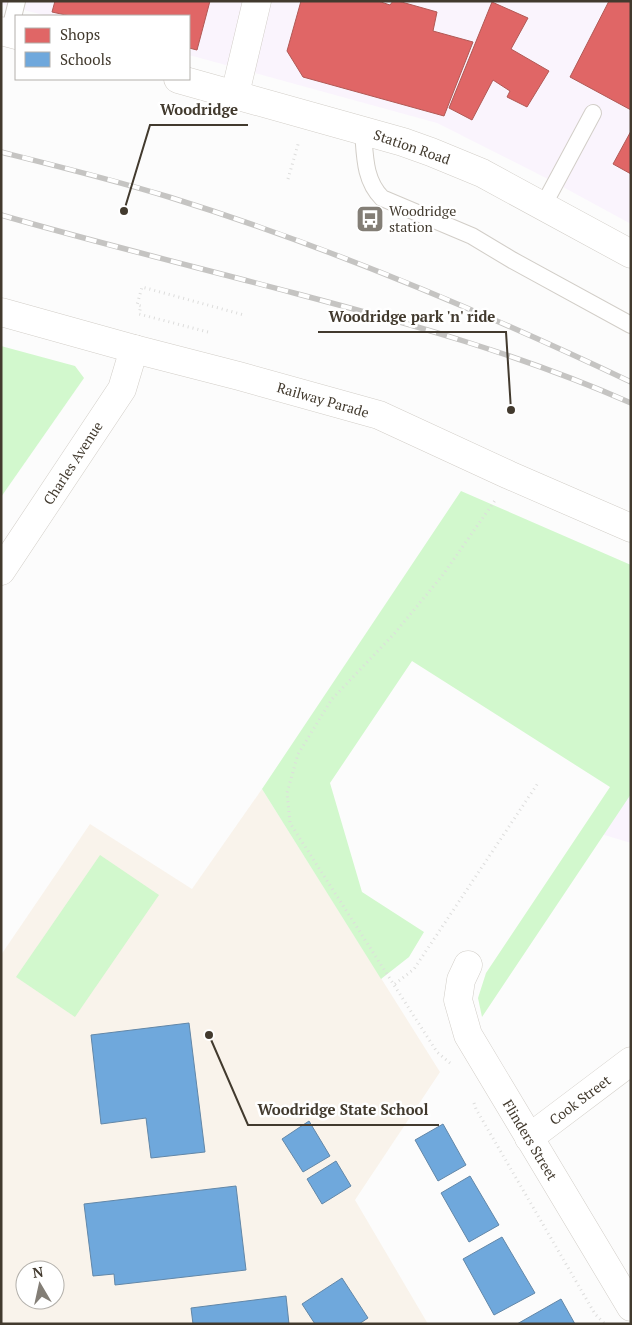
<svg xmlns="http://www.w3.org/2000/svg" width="632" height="1325" viewBox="0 0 632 1325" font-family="'PT Serif',serif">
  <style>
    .commercial { fill: #faf4fd }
    .built { fill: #f9f3eb; fill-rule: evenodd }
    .green { fill: #d2f8cd }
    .shops { fill: #e06666; stroke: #b15955 }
    .schools { fill: #6fa8dc; stroke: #6287a8 }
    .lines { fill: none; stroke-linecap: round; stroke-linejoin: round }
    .lane-casing { stroke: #d2cec8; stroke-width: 18 }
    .street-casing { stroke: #d2cec8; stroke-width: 29 }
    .secondary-casing { stroke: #d2cec8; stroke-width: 29 }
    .path { stroke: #dddddc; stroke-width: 3; stroke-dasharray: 1 4; stroke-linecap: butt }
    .lane { stroke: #fff; stroke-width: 16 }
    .street { stroke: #fff; stroke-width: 28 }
    .secondary { stroke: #fff; stroke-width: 28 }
    .rail-casing { stroke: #c5c4c2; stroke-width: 5.5 }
    .rail { stroke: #fff; stroke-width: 4; stroke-dasharray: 11; stroke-linecap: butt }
    .labels { text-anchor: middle; stroke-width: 5; stroke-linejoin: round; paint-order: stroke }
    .street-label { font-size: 14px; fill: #423a2e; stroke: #fff }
    .poi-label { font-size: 14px; fill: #423a2e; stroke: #fff; text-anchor: start }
    .leader { fill: none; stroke: #423a2e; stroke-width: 2 }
    .callout-dot { fill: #423a2e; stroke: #fff; stroke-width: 2 }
    .callout-label { font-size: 15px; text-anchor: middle; font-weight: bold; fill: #423a2e; stroke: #fff; stroke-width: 5; stroke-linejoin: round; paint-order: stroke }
  </style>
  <rect width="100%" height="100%" fill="#fcfcfc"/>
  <g class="commercial">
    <path d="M1,1H631V224L552,181L437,123L189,55V16H47L1,4Z"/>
    <path d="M631,792V843L601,834Z"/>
  </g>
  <path class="built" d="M262,789L440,1072L355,1200L428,1324H1V955L90,824L192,889ZM25,1270H55V1300H25Z"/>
  <g class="green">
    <path d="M1,346L75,366L84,378L1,497Z"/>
    <path d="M461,491L631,565V794L482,1017L478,998L486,973L610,787L412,661L330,783L362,892L424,932L409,957L381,979L262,789Z"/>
    <path d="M100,855L159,895L75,1017L16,977Z"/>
  </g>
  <g class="shops">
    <path d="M55,1H210L197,50L189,48V16H70L52,12Z"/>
    <path d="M301,1H378L390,5L393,1H398L437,12L433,31L473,42L444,116L303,77L287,51Z"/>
    <path d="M609,1H631V110L570,77Z"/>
    <path d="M492,2L528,18L511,49L549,71L527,107L507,97L510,91L493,80L472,120L449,108Z"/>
    <path d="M631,131V174L613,164Z"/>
  </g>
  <g class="schools">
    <path d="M189,1023L205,1152L151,1158L146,1118L101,1124L91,1035Z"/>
    <path d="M309,1121L330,1156L303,1172L282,1139Z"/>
    <path d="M443,1124L466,1165L438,1181L415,1140Z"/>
    <path d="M336,1161L351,1186L322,1204L307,1179Z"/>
    <path d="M470,1176L499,1225L469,1242L441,1193Z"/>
    <path d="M236,1186L246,1270L115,1285L114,1274L93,1276L84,1204Z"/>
    <path d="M502,1237L535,1293L494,1315L463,1259Z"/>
    <path d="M342,1278L368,1318L359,1324H315L302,1304Z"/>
    <path d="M286,1296L289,1324H193L191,1308Z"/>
    <path d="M561,1299L575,1324H517Z"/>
  </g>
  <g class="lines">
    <defs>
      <g id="lane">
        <path d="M9,33L17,1"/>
        <path d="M363,131C365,155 364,180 382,198L472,236L512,260L631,325"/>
        <path d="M543,206L593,113"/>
      </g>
      <g id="street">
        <path d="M235,94L257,1"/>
        <path d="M1,571L122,389L134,349"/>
        <path d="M468,965L461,980L458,1000L468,1035L631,1307"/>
        <path d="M529,1138L631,1061"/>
      </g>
      <g id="secondary">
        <path d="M1,31L16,35"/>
        <path d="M178,79L403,142L431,152L482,173L631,254"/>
        <path d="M1,312L134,349L239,376L379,415L509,475L631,528"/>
      </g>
    </defs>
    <use href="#lane" class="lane-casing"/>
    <use href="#street" class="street-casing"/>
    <use href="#secondary" class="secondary-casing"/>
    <g class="path">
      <path d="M288,179L299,141"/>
      <path d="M208,332L139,314L141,306L137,305L142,287L244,315"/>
      <path d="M395,984L414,969L538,783"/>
      <path d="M450,1063L437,1052L290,823L287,793L298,754L332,699L394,634L442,576L496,499"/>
      <path d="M474,1103L476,1109L595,1314L605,1324"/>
    </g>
    <use href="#lane" class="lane"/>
    <use href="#street" class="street"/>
    <use href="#secondary" class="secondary"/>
    <defs>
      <g id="rail">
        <path d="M1,152C57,166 114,180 169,197C327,246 481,311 631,382"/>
        <path d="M1,215C98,243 196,267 294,293C408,323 522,355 631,403"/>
      </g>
    </defs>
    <use href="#rail" class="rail-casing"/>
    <use href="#rail" class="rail"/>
  </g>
  <defs>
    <symbol id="bus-square" viewBox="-11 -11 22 22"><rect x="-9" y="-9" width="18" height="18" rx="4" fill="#837e76" stroke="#fff"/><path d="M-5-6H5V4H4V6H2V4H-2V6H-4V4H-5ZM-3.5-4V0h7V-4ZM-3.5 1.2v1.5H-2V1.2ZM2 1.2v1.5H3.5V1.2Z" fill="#fff"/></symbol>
  </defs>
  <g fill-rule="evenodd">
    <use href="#bus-square" x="354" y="203" width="32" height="32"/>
  </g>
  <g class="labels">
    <g class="street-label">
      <text transform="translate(412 147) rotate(19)" y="5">Station Road</text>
      <text transform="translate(323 400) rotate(16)" y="5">Railway Parade</text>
      <text transform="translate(73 463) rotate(-57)" y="5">Charles Avenue</text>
      <text transform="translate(580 1100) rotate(-37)" y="5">Cook Street</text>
      <text transform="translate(530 1140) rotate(59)" y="5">Flinders Street</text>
    </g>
    <g class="poi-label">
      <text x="389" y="216">Woodridge<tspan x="389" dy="16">station</tspan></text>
    </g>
  </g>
  <path class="leader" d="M124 211L150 125H248M511 410L506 332H318M209 1035L248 1125H439"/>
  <g class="callout-dot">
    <circle cx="124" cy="211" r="5"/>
    <circle cx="511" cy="410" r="5"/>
    <circle cx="209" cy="1035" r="5"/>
  </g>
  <g class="callout-label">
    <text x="199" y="115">Woodridge</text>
    <text x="412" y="322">Woodridge park 'n' ride</text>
    <text x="343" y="1115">Woodridge State School</text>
  </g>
  <rect width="632" height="1325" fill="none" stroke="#423a2e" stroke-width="5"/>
  <rect x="15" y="15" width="175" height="65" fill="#ffffff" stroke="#b3b0ab"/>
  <rect x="25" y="28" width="25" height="15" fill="#e06666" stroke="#b3b0ab"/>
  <text x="60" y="40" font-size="15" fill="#423a2e">Shops</text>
  <rect x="25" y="52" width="25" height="15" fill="#6fa8dc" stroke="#b3b0ab"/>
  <text x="60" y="65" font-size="15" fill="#423a2e">Schools</text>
  <g transform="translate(40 1285) rotate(351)"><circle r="24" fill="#ffffff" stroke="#b3b0ab"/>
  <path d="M0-4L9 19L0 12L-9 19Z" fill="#837e76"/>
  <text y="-8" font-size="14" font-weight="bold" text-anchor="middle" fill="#423a2e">N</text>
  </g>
</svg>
